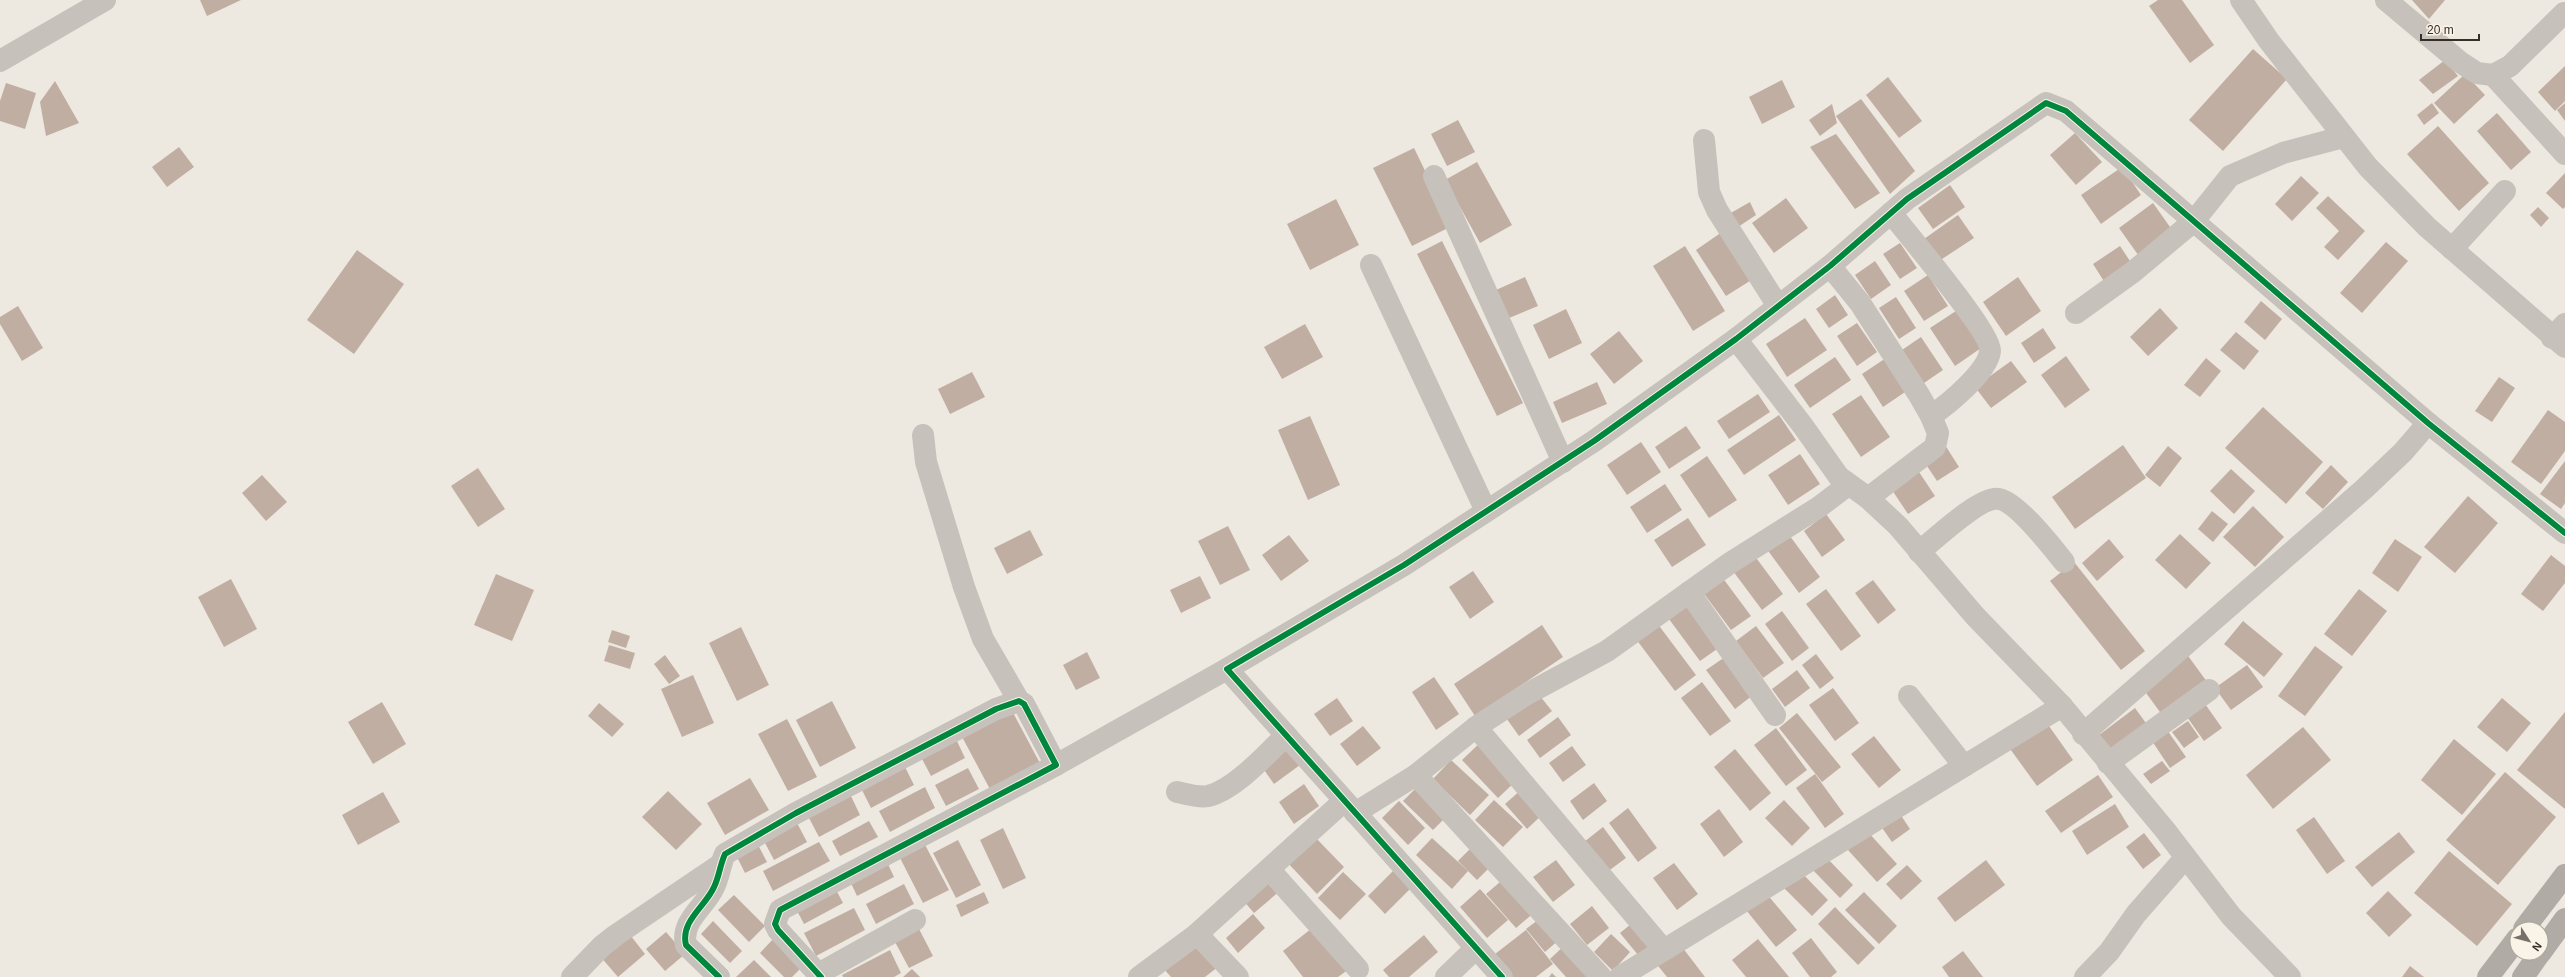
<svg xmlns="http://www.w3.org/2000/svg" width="2565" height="977" viewBox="0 0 2565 977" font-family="Helvetica,sans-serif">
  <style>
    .building { fill: #c1aea2 }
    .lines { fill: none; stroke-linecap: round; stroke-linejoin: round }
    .minor { stroke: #c6c1ba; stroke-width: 22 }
    .trunk { stroke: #b0aba4; stroke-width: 22 }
    .cycleway-casing { stroke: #faf3e8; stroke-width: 8 }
    .cycleway { stroke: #00873e; stroke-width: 6 }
  </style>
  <rect width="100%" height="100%" fill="#ede9e1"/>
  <g class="building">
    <path d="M200,0H241L207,16Z"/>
    <path d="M2158,0H2182L2214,45L2190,63L2149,6Z"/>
    <path d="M2412,0H2445L2429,19Z"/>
    <path d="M2253,49L2287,79L2223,151L2189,120Z"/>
    <path d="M2445,60L2458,76L2433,94L2419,80Z"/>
    <path d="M2565,66V101L2555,111L2538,92Z"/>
    <path d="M2465,74L2485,95L2454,124L2434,103Z"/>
    <path d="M1888,77L1922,121L1899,138L1866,95Z"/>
    <path d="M1782,80L1795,107L1762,124L1749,97Z"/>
    <path d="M55,81L79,123L46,136L40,102Z"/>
    <path d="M6,83L36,93L25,129L0,121V101Z"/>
    <path d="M1861,99L1915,171L1890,194L1836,116Z"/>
    <path d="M2432,103L2439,113L2424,125L2417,115Z"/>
    <path d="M2565,103V121L2557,110Z"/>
    <path d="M1832,104L1837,123L1820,136L1809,120Z"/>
    <path d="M2497,113L2531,152L2511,170L2477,131Z"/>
    <path d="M1458,120L1475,152L1447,166L1431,134Z"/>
    <path d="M2438,126L2489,183L2459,211L2407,154Z"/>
    <path d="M2075,133L2102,162L2076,185L2050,155Z"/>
    <path d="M1836,134L1880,193L1855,209L1810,147Z"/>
    <path d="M179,147L194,167L167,187L152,167Z"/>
    <path d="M1414,148L1452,226L1412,246L1373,168Z"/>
    <path d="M1477,162L1512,225L1480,243L1445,180Z"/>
    <path d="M2122,167L2141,195L2101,224L2081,195Z"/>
    <path d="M2565,173V207L2563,209L2546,193Z"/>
    <path d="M2301,176L2319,193L2292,221L2275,204Z"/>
    <path d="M1950,185L1965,207L1933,229L1918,208Z"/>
    <path d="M2328,196L2365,231L2338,260L2324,247L2339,231L2316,208Z"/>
    <path d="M1786,198L1808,228L1774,253L1752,223Z"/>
    <path d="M1336,199L1359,245L1310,270L1287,224Z"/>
    <path d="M1750,202L1756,215L1735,229L1729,214Z"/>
    <path d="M2153,203L2175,234L2141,259L2119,228Z"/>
    <path d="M2538,207L2549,218L2541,227L2530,215Z"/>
    <path d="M1958,215L1974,238L1939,261L1924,239Z"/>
    <path d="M1722,232L1753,279L1726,296L1696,250Z"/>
    <path d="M1442,241L1523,403L1497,416L1417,254Z"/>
    <path d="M2386,242L2408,261L2362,313L2340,293Z"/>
    <path d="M1900,243L1917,268L1900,279L1883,254Z"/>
    <path d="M1685,246L1725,311L1693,331L1653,266Z"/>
    <path d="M2120,246L2134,267L2107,286L2093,264Z"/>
    <path d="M357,250L404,284L354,354L307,320Z"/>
    <path d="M1875,261L1891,285L1871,299L1855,275Z"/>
    <path d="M1928,275L1948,306L1924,321L1904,291Z"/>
    <path d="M1525,277L1538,306L1509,318L1496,290Z"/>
    <path d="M2018,277L2041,311L2006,336L1983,302Z"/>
    <path d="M1835,295L1848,315L1829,328L1816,309Z"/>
    <path d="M1896,297L1916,328L1899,339L1879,308Z"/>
    <path d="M2261,301L2282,319L2265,340L2244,322Z"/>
    <path d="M18,306L43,348L22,361L0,324V317Z"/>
    <path d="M2160,308L2178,328L2148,356L2130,337Z"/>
    <path d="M1566,309L1582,343L1549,359L1533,325Z"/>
    <path d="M1959,309L1984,346L1955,366L1930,328Z"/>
    <path d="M1805,318L1827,350L1787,377L1766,344Z"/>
    <path d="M1857,323L1877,352L1857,366L1837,336Z"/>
    <path d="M1305,324L1323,357L1282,379L1264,347Z"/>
    <path d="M2043,328L2056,348L2034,363L2021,343Z"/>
    <path d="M1619,331L1643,361L1614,384L1590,354Z"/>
    <path d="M2236,332L2259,351L2244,370L2220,350Z"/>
    <path d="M1921,337L1943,370L1924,383L1902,350Z"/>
    <path d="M2066,356L2090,390L2065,408L2041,375Z"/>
    <path d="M1835,357L1851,380L1810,408L1794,385Z"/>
    <path d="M1886,358L1908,390L1883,407L1862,374Z"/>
    <path d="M2206,358L2221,371L2200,397L2184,385Z"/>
    <path d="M2011,361L2027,382L1991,408L1975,387Z"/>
    <path d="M972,372L985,397L950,414L938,389Z"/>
    <path d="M2499,377L2515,388L2492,422L2475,411Z"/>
    <path d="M1597,382L1607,404L1562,423L1553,402Z"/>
    <path d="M1758,394L1770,412L1729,439L1717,421Z"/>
    <path d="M1861,395L1890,437L1861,457L1832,414Z"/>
    <path d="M2263,407L2323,462L2286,504L2225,448Z"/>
    <path d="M2548,410L2565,422V451L2541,484L2511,462Z"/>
    <path d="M1779,415L1796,440L1744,475L1727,450Z"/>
    <path d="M1310,416L1340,485L1308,500L1278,430Z"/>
    <path d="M1686,426L1701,448L1669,469L1655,447Z"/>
    <path d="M1641,442L1661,472L1627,495L1607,465Z"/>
    <path d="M1945,445L1959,467L1937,481L1923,460Z"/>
    <path d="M2123,445L2146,478L2075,529L2052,497Z"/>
    <path d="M2168,446L2182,458L2160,487L2145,475Z"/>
    <path d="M1800,454L1820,484L1788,505L1768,475Z"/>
    <path d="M1707,456L1737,500L1709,518L1680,475Z"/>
    <path d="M2565,461V503L2561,509L2540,494Z"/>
    <path d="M2331,465L2348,482L2323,509L2305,493Z"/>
    <path d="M478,468L505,509L478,527L451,486Z"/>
    <path d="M1917,469L1935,496L1908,514L1890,487Z"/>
    <path d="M2231,469L2255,491L2234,514L2210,491Z"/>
    <path d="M262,475L287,502L266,521L242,493Z"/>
    <path d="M1665,484L1682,510L1647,533L1630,507Z"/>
    <path d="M2468,496L2498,523L2455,573L2424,547Z"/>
    <path d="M2253,506L2284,537L2255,567L2223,537Z"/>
    <path d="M2212,511L2228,524L2213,542L2198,529Z"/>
    <path d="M1826,514L1845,540L1822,557L1804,531Z"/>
    <path d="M1688,518L1706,545L1672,567L1654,540Z"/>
    <path d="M1228,526L1250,570L1220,585L1198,541Z"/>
    <path d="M1030,530L1043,555L1007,574L994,548Z"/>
    <path d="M1787,532L1820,577L1799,593L1766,548Z"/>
    <path d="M2180,534L2211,563L2186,589L2155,560Z"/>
    <path d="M1289,535L1309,561L1281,581L1262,555Z"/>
    <path d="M2109,539L2124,557L2097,581L2082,563Z"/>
    <path d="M2395,539L2422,557L2398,592L2372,573Z"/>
    <path d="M1754,555L1783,594L1762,610L1733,571Z"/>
    <path d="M2551,555L2565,566V583L2543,611L2521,594Z"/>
    <path d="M2074,562L2145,651L2121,670L2050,581Z"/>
    <path d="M1473,571L1494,602L1470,619L1449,587Z"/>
    <path d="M1719,573L1751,616L1731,630L1699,587Z"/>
    <path d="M496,574L534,590L512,641L474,625Z"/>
    <path d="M1200,576L1211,598L1181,613L1170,590Z"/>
    <path d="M231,579L257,629L224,647L198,597Z"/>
    <path d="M1873,580L1896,610L1878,624L1855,593Z"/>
    <path d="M1826,589L1861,636L1841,651L1806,604Z"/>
    <path d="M2359,589L2387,611L2352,656L2324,634Z"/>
    <path d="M1685,601L1720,647L1700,661L1666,615Z"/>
    <path d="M1782,611L1809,648L1792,661L1765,624Z"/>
    <path d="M2243,621L2283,654L2264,677L2224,644Z"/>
    <path d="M1657,623L1696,675L1675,691L1636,639Z"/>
    <path d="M1542,625L1563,657L1475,716L1454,684Z"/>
    <path d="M1756,626L1784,663L1763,678L1736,641Z"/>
    <path d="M741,627L769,685L737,701L709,643Z"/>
    <path d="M612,630L630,636L626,648L608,642Z"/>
    <path d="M609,645L635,653L630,669L604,661Z"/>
    <path d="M2315,646L2343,667L2305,716L2278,696Z"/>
    <path d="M1087,652L1100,678L1076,690L1063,665Z"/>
    <path d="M2186,653L2210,686L2165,719L2141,686Z"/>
    <path d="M1816,654L1834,678L1820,689L1802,665Z"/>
    <path d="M665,655L680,676L669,684L654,664Z"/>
    <path d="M1725,657L1753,695L1735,709L1706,670Z"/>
    <path d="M2247,665L2263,687L2231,710L2215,688Z"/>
    <path d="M1797,670L1810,688L1785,707L1772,689Z"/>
    <path d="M693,675L714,723L682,737L661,689Z"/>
    <path d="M1434,677L1459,714L1436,730L1412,692Z"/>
    <path d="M1702,682L1731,721L1710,736L1681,698Z"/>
    <path d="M1833,688L1859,723L1835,741L1809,705Z"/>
    <path d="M1536,691L1552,711L1519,736L1504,715Z"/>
    <path d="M1337,698L1353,721L1330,736L1314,714Z"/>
    <path d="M2502,698L2531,723L2507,752L2477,727Z"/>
    <path d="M832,701L856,748L820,767L796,720Z"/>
    <path d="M2203,701L2222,728L2204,741L2185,714Z"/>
    <path d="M382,702L406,744L373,764L348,722Z"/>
    <path d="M599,703L624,724L612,737L588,716Z"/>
    <path d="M1010,707L1042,767L992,793L960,733Z"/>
    <path d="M2135,708L2148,726L2112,752L2099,735Z"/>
    <path d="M2565,712V809L2517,770Z"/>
    <path d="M1797,713L1841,767L1822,782L1779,728Z"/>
    <path d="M1558,717L1571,735L1540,758L1527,740Z"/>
    <path d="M787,719L817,777L788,791L758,734Z"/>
    <path d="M2044,719L2073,760L2037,786L2008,746Z"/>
    <path d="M2188,721L2199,737L2184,748L2172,732Z"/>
    <path d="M1363,726L1381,748L1357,766L1340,744Z"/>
    <path d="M2303,727L2331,760L2273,809L2246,775Z"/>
    <path d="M1776,728L1807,770L1786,786L1754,745Z"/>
    <path d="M2167,730L2186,757L2170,768L2152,741Z"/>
    <path d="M1874,736L1901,770L1879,788L1851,754Z"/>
    <path d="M956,739L965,758L931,776L921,757Z"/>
    <path d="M2454,739L2496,774L2462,815L2421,780Z"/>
    <path d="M1482,741L1518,779L1498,798L1462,760Z"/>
    <path d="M1285,745L1300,765L1274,784L1260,764Z"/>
    <path d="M1572,746L1586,765L1563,782L1549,763Z"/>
    <path d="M1735,749L1771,793L1750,811L1714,767Z"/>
    <path d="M1451,760L1489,795L1470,815L1433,779Z"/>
    <path d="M2162,761L2170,771L2151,784L2143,774Z"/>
    <path d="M905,767L914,785L871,808L862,790Z"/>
    <path d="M968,768L979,789L946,806L935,785Z"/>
    <path d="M2505,772L2556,817L2498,885L2446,840Z"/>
    <path d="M1815,774L1844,814L1825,828L1796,788Z"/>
    <path d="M2098,775L2113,797L2061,833L2045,811Z"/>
    <path d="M750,778L769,810L725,835L707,803Z"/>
    <path d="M1594,783L1607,801L1583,820L1570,801Z"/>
    <path d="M1304,784L1319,806L1294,824L1279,802Z"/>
    <path d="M1419,785L1449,814L1433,830L1403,801Z"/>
    <path d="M925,787L935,808L890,832L879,811Z"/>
    <path d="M1522,789L1544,813L1527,829L1505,804Z"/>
    <path d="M668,791L702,824L676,850L642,817Z"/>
    <path d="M383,792L400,822L358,845L342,815Z"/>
    <path d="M850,794L860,815L819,837L808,816Z"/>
    <path d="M1494,800L1523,827L1503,847L1475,820Z"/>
    <path d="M1784,800L1810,828L1792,846L1765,818Z"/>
    <path d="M1399,801L1425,828L1408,845L1382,818Z"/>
    <path d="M2115,804L2129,827L2087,855L2072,831Z"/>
    <path d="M1628,808L1657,848L1638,862L1609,823Z"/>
    <path d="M1896,808L1910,829L1892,842L1878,822Z"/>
    <path d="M1719,809L1743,842L1724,857L1700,824Z"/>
    <path d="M2314,817L2345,861L2327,874L2296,830Z"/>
    <path d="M869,821L878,837L840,856L832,841Z"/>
    <path d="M797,823L807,842L774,860L764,841Z"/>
    <path d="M1603,827L1626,858L1607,872L1584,842Z"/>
    <path d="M1003,828L1026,878L1003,889L980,840Z"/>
    <path d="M1868,832L1897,864L1877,882L1848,850Z"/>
    <path d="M2399,832L2415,852L2372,887L2355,867Z"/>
    <path d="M2144,833L2161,855L2143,869L2126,847Z"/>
    <path d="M1312,834L1344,867L1317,894L1285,860Z"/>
    <path d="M1432,838L1468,871L1452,889L1416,855Z"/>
    <path d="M958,840L981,885L956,898L933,853Z"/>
    <path d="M756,841L767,862L745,873L735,853Z"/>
    <path d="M819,842L830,861L773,891L763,871Z"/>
    <path d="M924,843L949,890L923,903L899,856Z"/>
    <path d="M1475,844L1494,863L1477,880L1458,861Z"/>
    <path d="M2449,851L2512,904L2477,946L2414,893Z"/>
    <path d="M1824,855L1853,885L1840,898L1811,868Z"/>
    <path d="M1556,860L1575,885L1553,902L1533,877Z"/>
    <path d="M1986,860L2005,885L1955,922L1937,898Z"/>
    <path d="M887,862L894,877L857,896L850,881Z"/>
    <path d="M1674,863L1698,894L1677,910L1653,878Z"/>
    <path d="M1907,865L1922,881L1901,900L1886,884Z"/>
    <path d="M1799,870L1828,900L1812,916L1783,887Z"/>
    <path d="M1393,871L1410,889L1385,914L1368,896Z"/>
    <path d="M1343,872L1366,894L1340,920L1318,898Z"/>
    <path d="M1268,875L1281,890L1254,913L1242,899Z"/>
    <path d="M1507,876L1537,910L1516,928L1486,894Z"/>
    <path d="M833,884L843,903L804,924L794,905Z"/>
    <path d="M904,884L914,904L876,924L866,904Z"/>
    <path d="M1480,889L1508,920L1487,938L1460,907Z"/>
    <path d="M2388,891L2412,915L2389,937L2366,913Z"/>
    <path d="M984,892L989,903L961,917L956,905Z"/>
    <path d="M1864,892L1897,926L1879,944L1845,910Z"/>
    <path d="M1766,893L1797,930L1776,947L1746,910Z"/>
    <path d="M734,895L765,926L749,942L718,910Z"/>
    <path d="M1592,906L1609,928L1587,945L1570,924Z"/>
    <path d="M1835,907L1875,948L1858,965L1818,924Z"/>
    <path d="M854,908L865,930L816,956L804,933Z"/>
    <path d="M1253,914L1265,928L1238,953L1226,938Z"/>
    <path d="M1542,917L1560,939L1545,952L1526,929Z"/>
    <path d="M1636,920L1653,943L1638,955L1620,933Z"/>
    <path d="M713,921L742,951L730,963L701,934Z"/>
    <path d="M1316,925L1349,969L1338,977H1303L1283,951Z"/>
    <path d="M918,927L933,956L909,968L894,940Z"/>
    <path d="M1526,930L1553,964L1536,977H1513L1495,954Z"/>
    <path d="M627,931L645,954L618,977L599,955Z"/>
    <path d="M666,932L685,954L665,971L646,949Z"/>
    <path d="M1611,934L1630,952L1613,971L1594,952Z"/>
    <path d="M1424,935L1438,952L1409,977H1389L1383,970Z"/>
    <path d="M775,937L804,965L792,977H784L760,953Z"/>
    <path d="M1811,938L1837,972L1831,977H1810L1792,953Z"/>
    <path d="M1758,939L1789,977H1746L1732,960Z"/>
    <path d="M1198,940L1219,966L1205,977H1171L1163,968Z"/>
    <path d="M1567,943L1595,977H1566L1550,959Z"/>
    <path d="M1679,943L1705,977H1667L1655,962Z"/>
    <path d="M890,950L901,973L894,977H843L842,975Z"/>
    <path d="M1963,951L1979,972L1983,977H1949L1942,967Z"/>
    <path d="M754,960L771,977H736Z"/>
    <path d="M2410,966L2424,977H2402Z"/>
    <path d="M912,969L920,977H903Z"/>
    <path d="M1552,973L1556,977H1549Z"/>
  </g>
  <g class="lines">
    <g class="minor">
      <path d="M2241,0L2269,41L2368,167L2427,227L2565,347"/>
      <path d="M2386,0L2460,62L2477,73L2493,75L2510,66L2564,13"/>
      <path d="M0,61L105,0"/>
      <path d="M2493,75L2565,154"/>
      <path d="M1704,140L1709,192L1717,210L1778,306"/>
      <path d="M1434,176L1563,462"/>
      <path d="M1891,213C1906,232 1992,334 1990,351C1988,372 1947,405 1931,416"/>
      <path d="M2452,249L2505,191"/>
      <path d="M1371,265L1486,511"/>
      <path d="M1830,266L1860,303L1919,395L1931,416L1938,433L1935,447L1868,498"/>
      <path d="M2076,313L2133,272L2194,221L2230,176L2283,153L2343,137"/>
      <path d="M2552,338L2565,324"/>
      <path d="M1736,339L1803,426L1839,477L1868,498L1898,526L1975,616L2062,706L2165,830L2231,916L2290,977"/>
      <path d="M923,435L926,462L964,587L983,639L1019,701"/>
      <path d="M1919,552C1934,540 1981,495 1999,499C2017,502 2052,547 2064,562"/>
      <path d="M1689,592L1775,715"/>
      <path d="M1909,696L1964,766"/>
      <path d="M1476,727L1663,949"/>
      <path d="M2083,734L2364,489L2403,452L2428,423"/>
      <path d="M2108,763L2209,690"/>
      <path d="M1056,765L1227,669"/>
      <path d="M1416,775L1601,977"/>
      <path d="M1177,792C1187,794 1198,798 1208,796C1234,790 1267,754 1286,735"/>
      <path d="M1355,813L1416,775L1476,727L1527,694L1607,651L1730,563L1819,507L1848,485"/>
      <path d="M1269,869L1358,969"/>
      <path d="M1197,934L1238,977"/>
      <path d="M818,974L915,920"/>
      <path d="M572,977L602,946L616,935L721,864"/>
      <path d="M719,977L686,945C680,921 706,906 714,887C719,877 720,865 725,854L796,813L996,709L1019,701L1024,704L1056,765L780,910L775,924L778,930L821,977"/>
      <path d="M1139,977L1197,934L1344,801"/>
      <path d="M1446,977L1476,948"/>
      <path d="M1502,977L1227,669L1404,565L1594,441L1736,339L1830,266L1907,199L2046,103L2066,111L2428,423L2565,533"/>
      <path d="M1620,977L2062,706"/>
      <path d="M2085,977L2109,952L2136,914L2185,858"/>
    </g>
    <g class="trunk">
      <path d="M2524,929L2565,875"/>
      <path d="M2541,952L2565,919"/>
      <path d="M2488,977L2517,939"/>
      <path d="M2523,977L2540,953"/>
    </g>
    <defs>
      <g id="cycleway">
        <path d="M719,977L686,945C680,921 706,906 714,887C719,877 720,865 725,854L796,813L996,709L1019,701L1024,704L1056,765L780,910L775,924L778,930L821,977"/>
        <path d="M1502,977L1227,669L1404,565L1594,441L1736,339L1830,266L1907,199L2046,103L2066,111L2428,423L2565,533"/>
      </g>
    </defs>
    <use href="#cycleway" class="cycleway-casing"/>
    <use href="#cycleway" class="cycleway"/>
  </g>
  <g transform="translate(2529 941) rotate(126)"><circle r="19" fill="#faf3e8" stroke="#aca49b"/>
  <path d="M0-3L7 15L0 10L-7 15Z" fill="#776f69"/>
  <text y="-6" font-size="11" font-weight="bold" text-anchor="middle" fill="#372e28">N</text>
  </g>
  <path d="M2421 34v6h58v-6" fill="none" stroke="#372e28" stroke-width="2"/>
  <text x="2427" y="34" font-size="12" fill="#372e28" stroke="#faf3e8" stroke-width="3" paint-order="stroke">20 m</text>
</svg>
